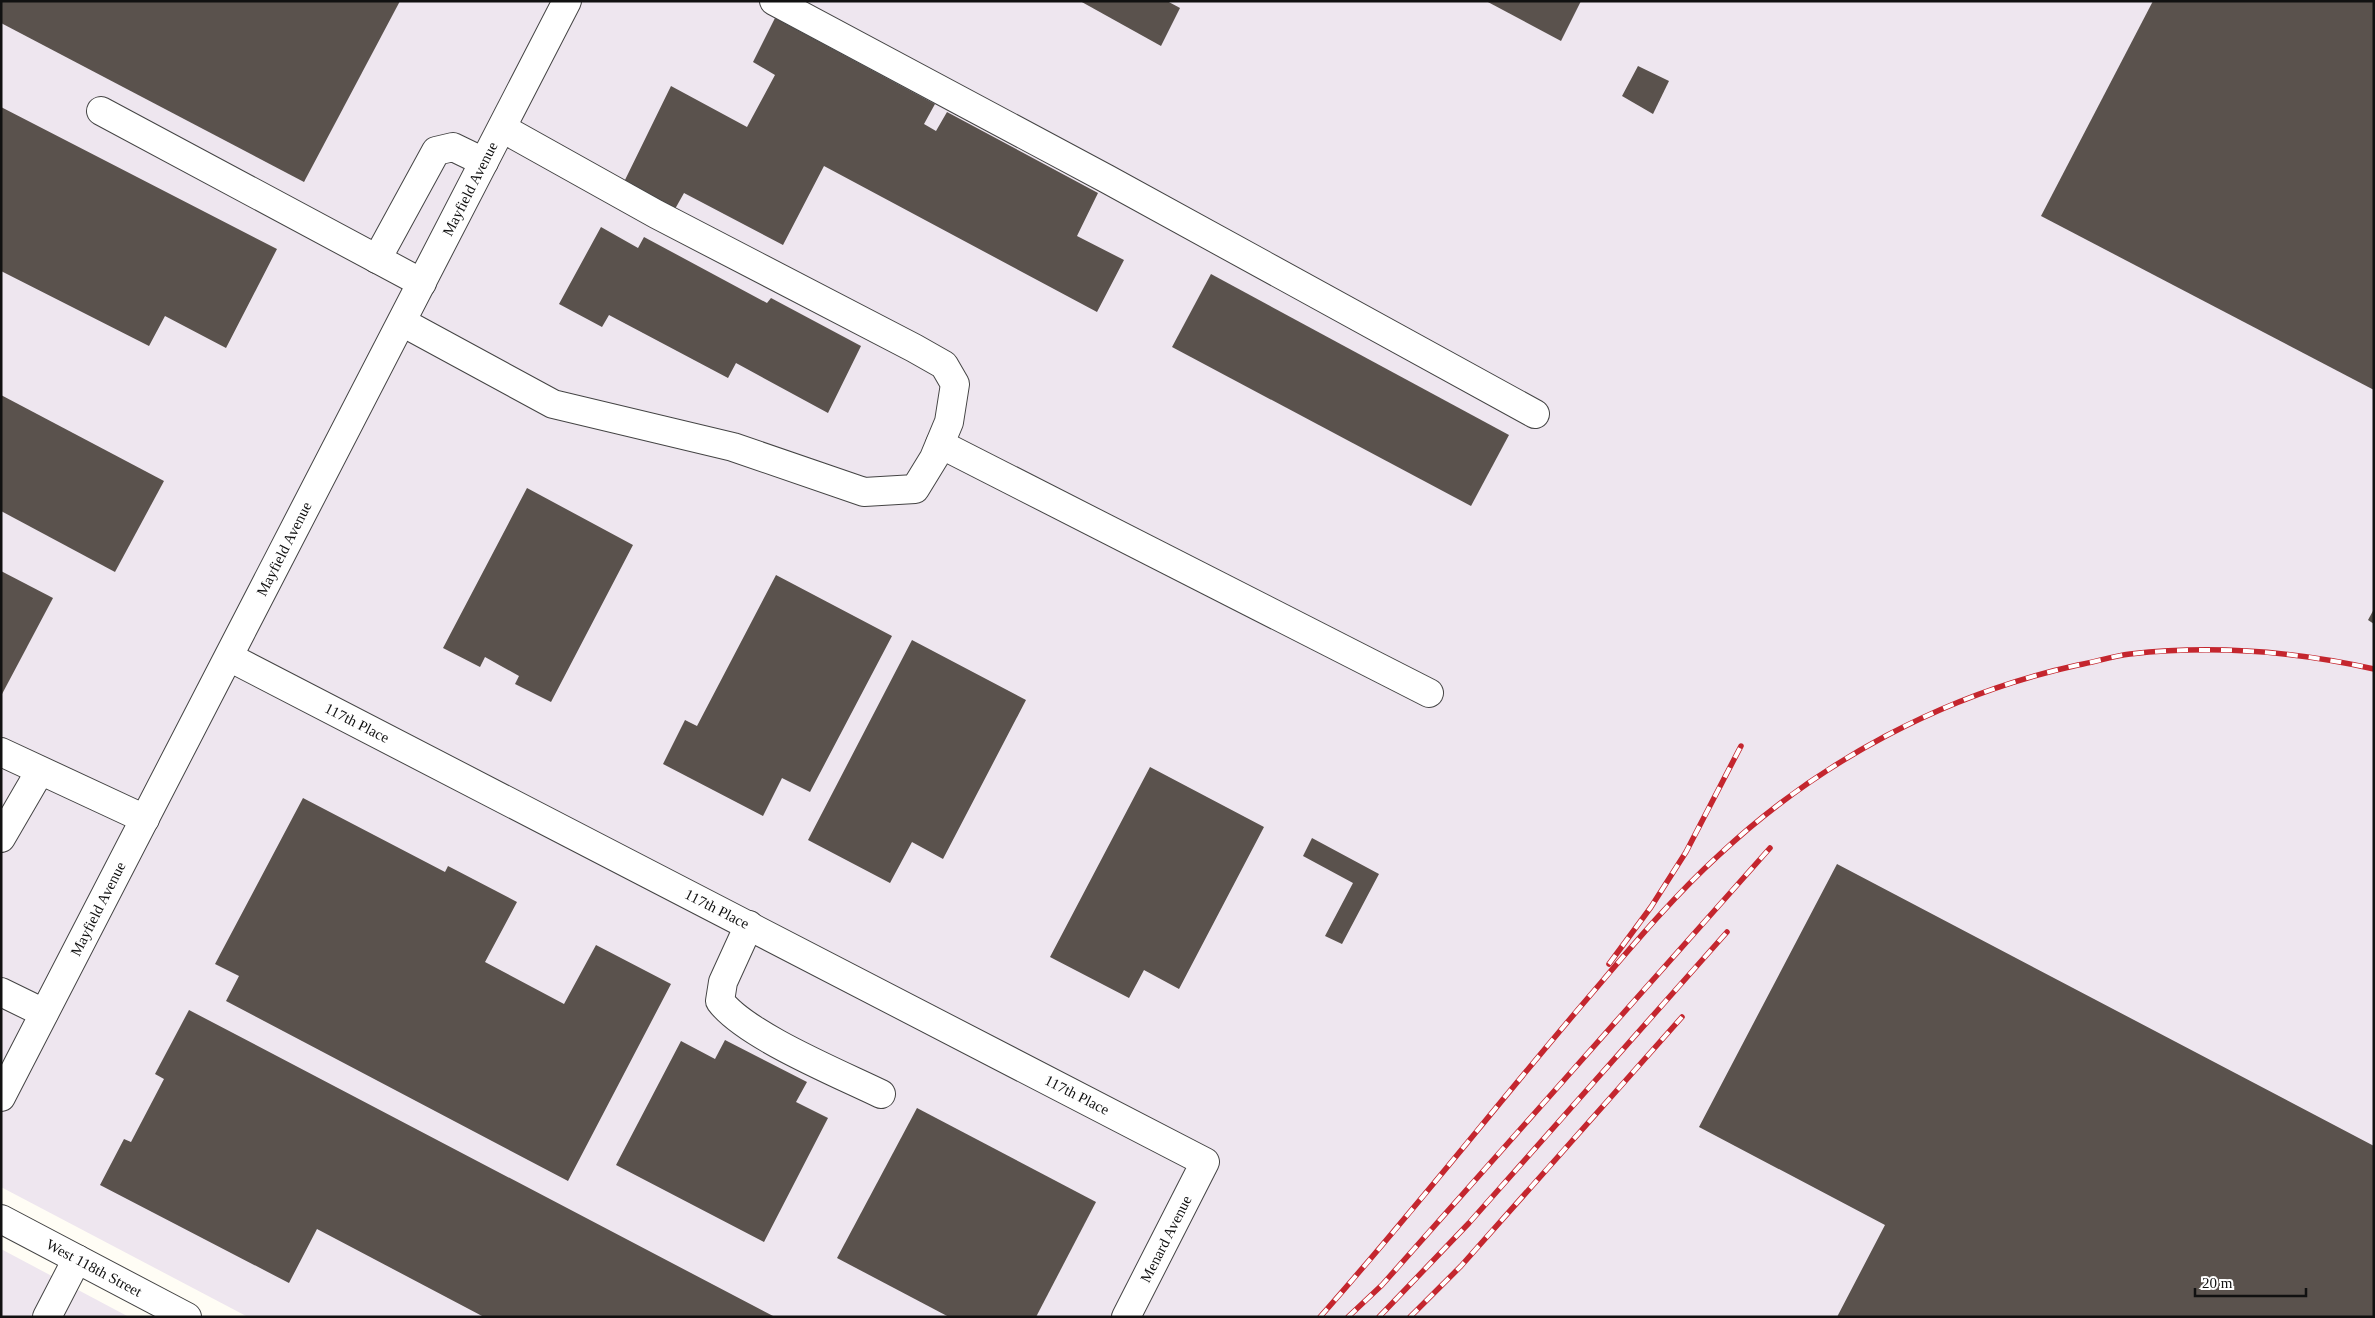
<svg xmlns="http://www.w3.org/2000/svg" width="2375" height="1318" viewBox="0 0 2375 1318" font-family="Georgia,serif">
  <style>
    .industrial { fill: #eee6ef }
    .building { fill: #5a524d }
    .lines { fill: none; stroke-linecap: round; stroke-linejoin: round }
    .minor-casing { stroke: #444; stroke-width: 30 }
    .minor { stroke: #fff; stroke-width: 28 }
    .rail-casing { stroke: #c4262e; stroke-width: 5.5 }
    .rail { stroke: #fff; stroke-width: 4; stroke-dasharray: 11; stroke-linecap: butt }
    .labels { text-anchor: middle; stroke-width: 5; stroke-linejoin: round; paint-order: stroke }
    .street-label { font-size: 15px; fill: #111; stroke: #fff }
  </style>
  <rect width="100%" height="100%" fill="#fffdf5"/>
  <g class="industrial">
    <path d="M1,1H2374V1317H248L1,1187Z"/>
    <path d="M1,1249L129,1317H1Z"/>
  </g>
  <g class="building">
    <path d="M1,1H400L304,182L1,23Z"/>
    <path d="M1080,1H1167L1180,8L1161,46Z"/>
    <path d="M1486,1H1581L1561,41Z"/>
    <path d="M2153,1H2374V390L2041,216Z"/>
    <path d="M775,18L935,104L924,124L936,131L947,112L1098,193L1077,236L1124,260L1097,312L824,166L783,245L684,193L675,209L624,182L671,86L747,127L775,75L753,62Z"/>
    <path d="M1638,66L1669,81L1653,114L1622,96Z"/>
    <path d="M1,107L277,249L226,348L165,316L149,346L1,271Z"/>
    <path d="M601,227L638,248L644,237L767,303L771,298L861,346L828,413L736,363L728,378L609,315L602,327L559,304Z"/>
    <path d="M1211,274L1509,435L1471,506L1172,347Z"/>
    <path d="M1,395L164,481L115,572L1,511Z"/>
    <path d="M527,488L633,545L551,702L515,684L519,676L485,657L480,667L443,648Z"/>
    <path d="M1,571L53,598L1,696Z"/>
    <path d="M776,575L892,636L810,792L782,778L763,816L663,764L685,720L697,726Z"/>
    <path d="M2374,609V624L2368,620Z"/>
    <path d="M912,640L1026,700L943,859L912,842L890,883L808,840Z"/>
    <path d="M1150,767L1264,827L1179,989L1144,970L1129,998L1050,957Z"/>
    <path d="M303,798L445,872L448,866L517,902L485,962L564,1004L596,945L671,984L568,1181L226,1001L239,976L215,964Z"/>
    <path d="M1312,838L1379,874L1342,944L1325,936L1353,883L1303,856Z"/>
    <path d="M1837,864L2374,1146V1317H1837L1885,1225L1699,1127Z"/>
    <path d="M189,1010L775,1317H484L317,1229L289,1283L100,1185L124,1139L131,1142L164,1079L155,1074Z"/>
    <path d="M725,1040L807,1082L796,1102L828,1118L764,1242L616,1165L681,1041L715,1059Z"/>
    <path d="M917,1108L1096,1202L1036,1317H949L837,1258Z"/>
  </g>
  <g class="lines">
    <defs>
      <g id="minor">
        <path d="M774,1L1107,179L1535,414"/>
        <path d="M101,111L422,283"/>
        <path d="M377,259L436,151L453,147L484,162"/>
        <path d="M402,322L553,404L733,447L864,492L915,489L934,458L949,422L955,384L944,365L914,348L656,214L502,128"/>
        <path d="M940,444L1429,693"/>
        <path d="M229,657L1205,1162L1126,1317"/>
        <path d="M1,752L145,819"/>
        <path d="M1,838L40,771"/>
        <path d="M749,925L723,982L720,1001C745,1035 840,1074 881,1094"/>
        <path d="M1,992L44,1013"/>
        <path d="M1,1097L567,1"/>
        <path d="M1,1219L187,1317"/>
        <path d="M47,1317L77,1259"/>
      </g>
    </defs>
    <use href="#minor" class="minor-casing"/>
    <use href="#minor" class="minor"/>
    <defs>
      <g id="rail">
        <path d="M1609,964L1651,907L1686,852L1741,746"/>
        <path d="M1320,1317C1414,1211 1501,1099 1593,992C1633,945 1673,897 1719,855C1818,762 1945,694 2078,665C2095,662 2113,656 2130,654C2212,645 2294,651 2374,669"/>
        <path d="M1348,1317L1382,1285L1770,848"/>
        <path d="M1379,1317L1469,1223L1727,932"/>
        <path d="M1410,1317L1461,1266L1682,1017"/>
      </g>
    </defs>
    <use href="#rail" class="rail-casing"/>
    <use href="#rail" class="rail"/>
  </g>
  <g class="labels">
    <g class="street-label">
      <text transform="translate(470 189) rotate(-63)" y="5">Mayfield Avenue</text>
      <text transform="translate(284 549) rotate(-63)" y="5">Mayfield Avenue</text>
      <text transform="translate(357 723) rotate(27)" y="5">117th Place</text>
      <text transform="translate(98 909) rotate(-63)" y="5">Mayfield Avenue</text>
      <text transform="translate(717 909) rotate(27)" y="5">117th Place</text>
      <text transform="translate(1077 1095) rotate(27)" y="5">117th Place</text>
      <text transform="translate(1166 1239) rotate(-63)" y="5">Menard Avenue</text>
      <text transform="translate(94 1268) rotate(28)" y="5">West 118th Street</text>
    </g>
  </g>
  <rect width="2375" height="1318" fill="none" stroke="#111111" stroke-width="5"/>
  <path d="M2195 1288v8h111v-8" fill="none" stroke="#111111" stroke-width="2.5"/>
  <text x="2202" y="1288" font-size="15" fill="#111111" stroke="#ffffff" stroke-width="4" paint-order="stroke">20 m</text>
</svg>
